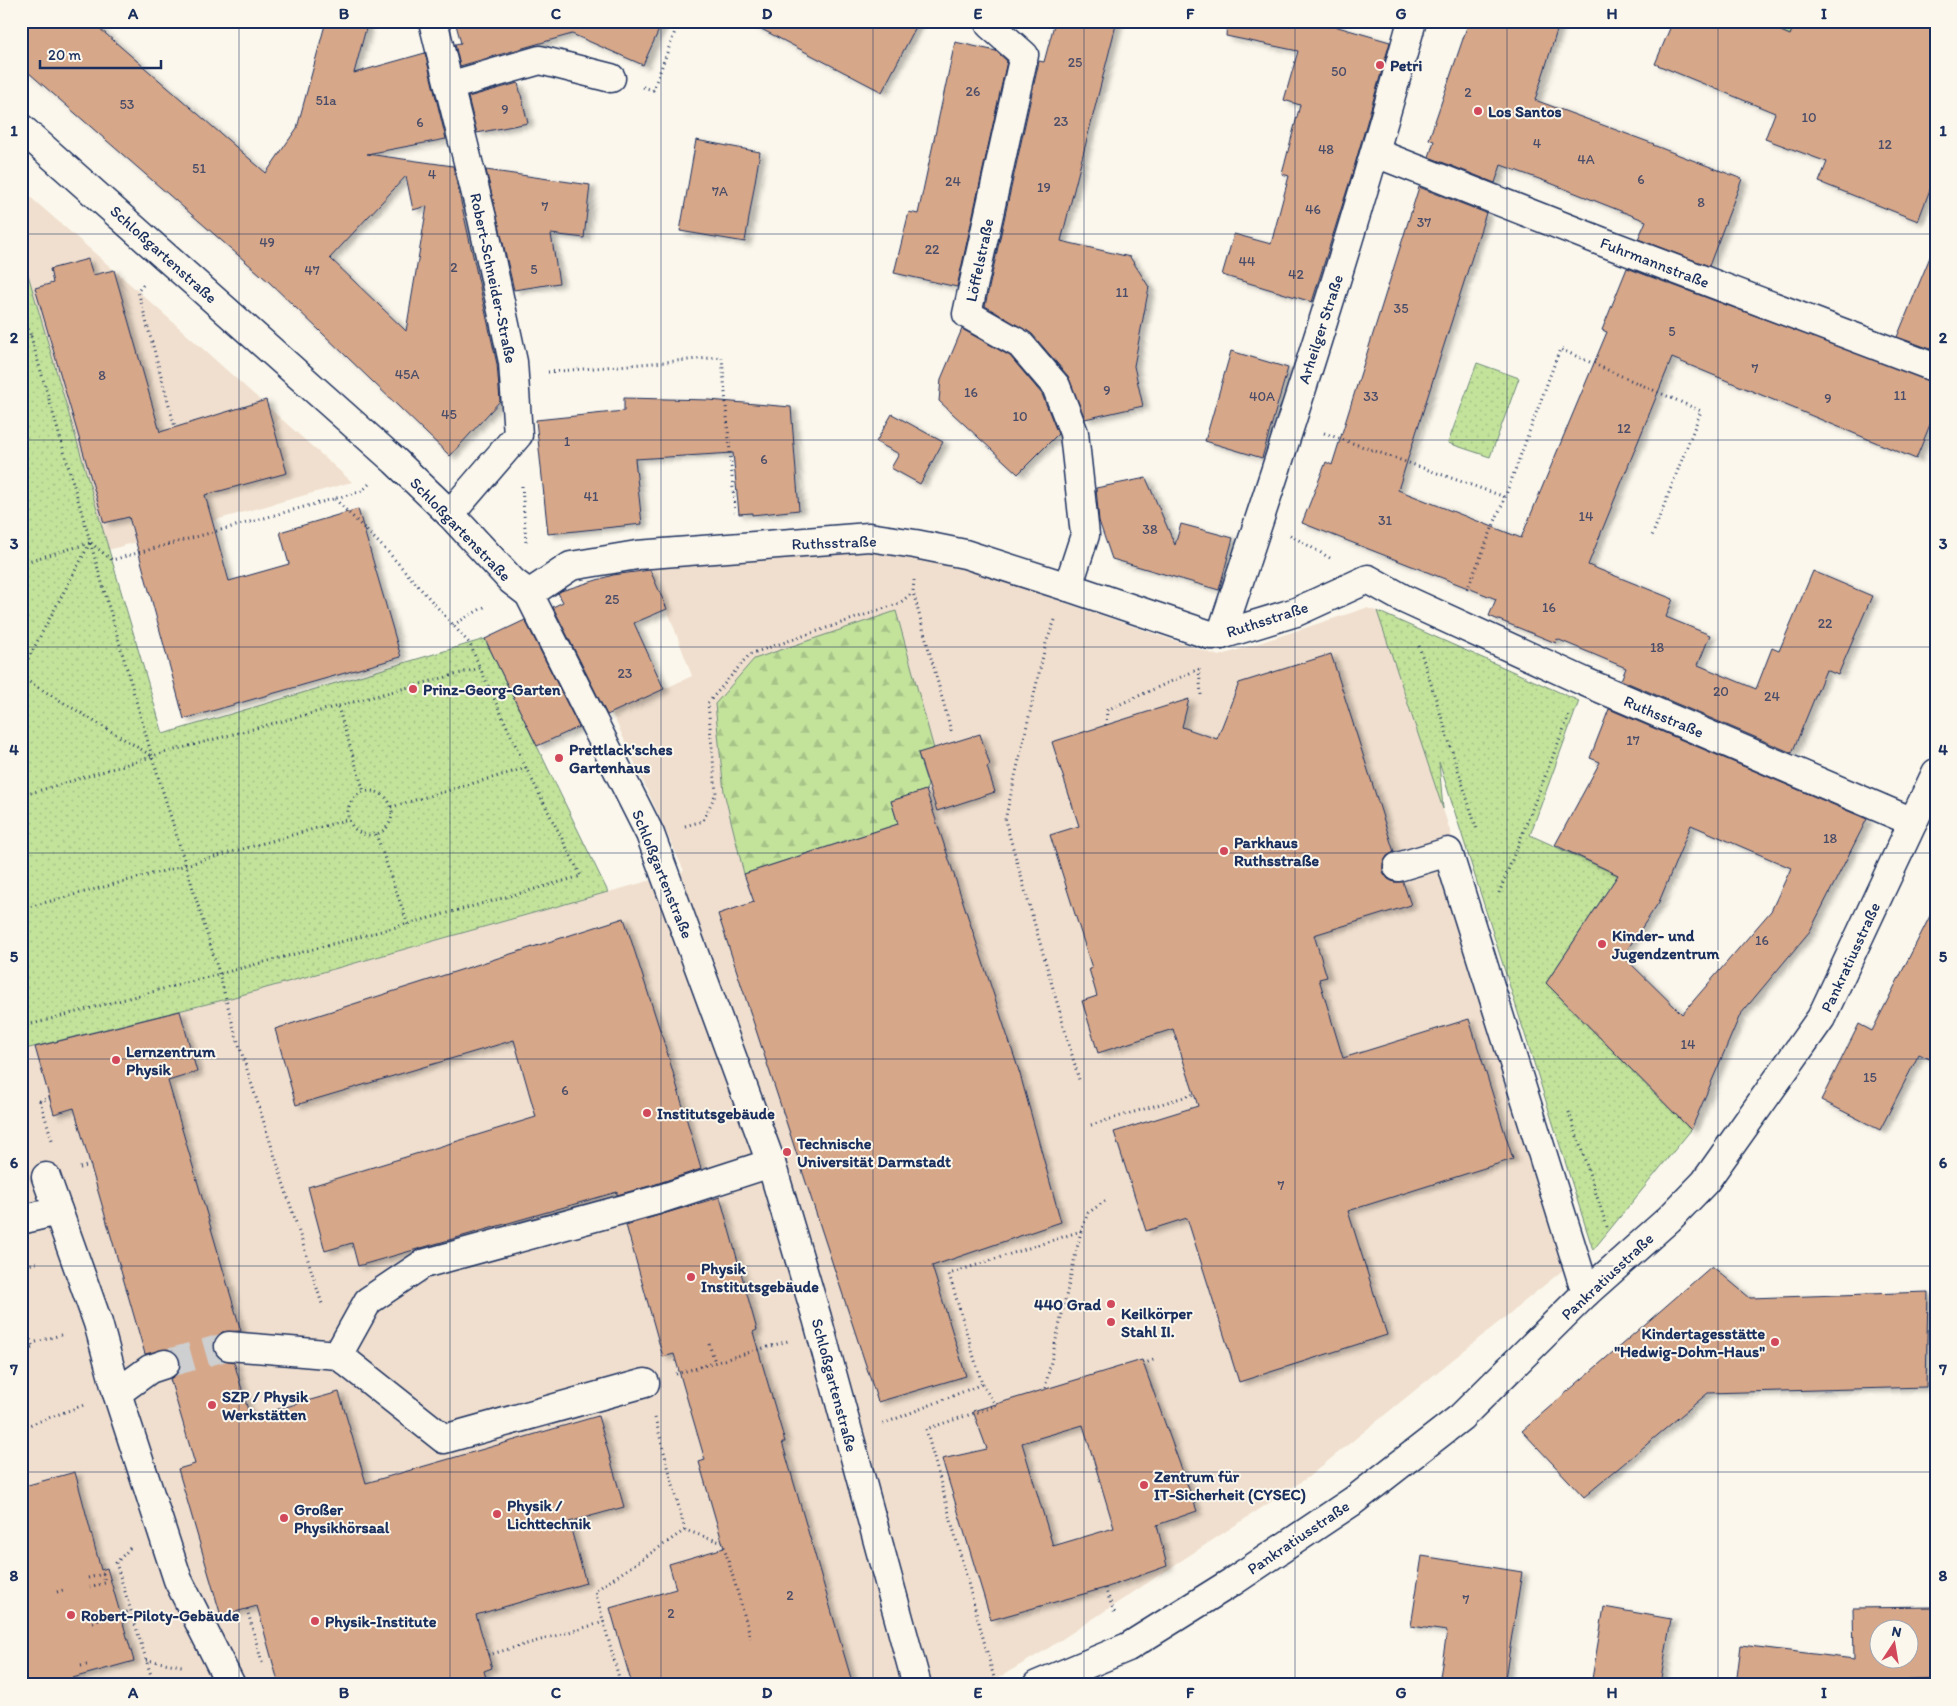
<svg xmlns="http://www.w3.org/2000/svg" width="1957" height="1706" viewBox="0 0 1957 1706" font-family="Itim,sans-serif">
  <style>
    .built { fill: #f0dfce }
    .green { fill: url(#green-dots); stroke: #6f897c }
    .forest { fill: url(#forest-firs); stroke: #6f897c }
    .building { fill: #d7a789; stroke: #1b2f5e; fill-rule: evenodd; filter: url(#shadow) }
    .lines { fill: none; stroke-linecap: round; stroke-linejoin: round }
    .minor-tunnel { stroke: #cecfd0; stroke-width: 28; stroke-dasharray: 28 14; stroke-linecap: butt }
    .minor-casing { stroke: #1b2f5e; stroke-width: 31 }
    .path { stroke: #1b2f5e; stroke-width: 3; stroke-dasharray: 1 4; stroke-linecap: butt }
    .minor { stroke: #fbf7ec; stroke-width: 28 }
    .grid { fill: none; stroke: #1b2f5e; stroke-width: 1; stroke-opacity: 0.55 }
    .poi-dot { fill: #d1495b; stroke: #fbf7ec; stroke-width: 2 }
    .labels { text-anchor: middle; stroke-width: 4; stroke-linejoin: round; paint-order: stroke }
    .number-label { font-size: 14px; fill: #4a4d69 }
    .poi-label { font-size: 16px; font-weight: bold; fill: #1b2f5e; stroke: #fbf7ec; text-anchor: start }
    .street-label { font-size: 16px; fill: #1b2f5e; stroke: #fbf7ec }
    .neatline { fill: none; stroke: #1b2f5e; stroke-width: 2 }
    .grid-label { font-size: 16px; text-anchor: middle; font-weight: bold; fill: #1b2f5e }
  </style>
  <defs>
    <pattern id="green-dots" width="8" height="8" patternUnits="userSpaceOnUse" patternTransform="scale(1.25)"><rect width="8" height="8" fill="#c3e39b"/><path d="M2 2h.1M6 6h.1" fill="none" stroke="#a7c388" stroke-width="1.8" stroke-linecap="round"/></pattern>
    <pattern id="forest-firs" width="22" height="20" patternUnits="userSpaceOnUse" patternTransform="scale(1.25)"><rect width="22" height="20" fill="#c3e39b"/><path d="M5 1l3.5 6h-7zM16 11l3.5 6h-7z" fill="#a7c388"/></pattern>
    <filter id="shadow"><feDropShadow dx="5.5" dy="3" stdDeviation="2.5" flood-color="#0004"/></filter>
  </defs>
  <rect width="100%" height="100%" fill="#fbf7ec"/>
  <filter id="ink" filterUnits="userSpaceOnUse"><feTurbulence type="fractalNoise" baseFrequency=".02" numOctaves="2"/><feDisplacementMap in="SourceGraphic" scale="10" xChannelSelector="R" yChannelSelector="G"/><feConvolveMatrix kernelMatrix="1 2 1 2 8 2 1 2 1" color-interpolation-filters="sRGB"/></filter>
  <g filter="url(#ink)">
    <g class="built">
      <path d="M21,189L138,291L352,482L108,550L21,251Z"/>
      <path d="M891,551L953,564L1219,656L1366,608L1377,611L1443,809L1584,1253L1307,1478L1044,1651L986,1685H21V1050L227,999L684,871L612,713L692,676L667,609L649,568L814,552Z"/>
    </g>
    <g class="green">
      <path d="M1758,21H1796L1790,35Z"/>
      <path d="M21,251L163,734L485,639L608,892L227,999L21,1050Z"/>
      <path d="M1477,363L1519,378L1490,457L1448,443Z"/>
      <path d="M1377,611L1579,701L1530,835L1618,875L1546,983L1691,1130L1593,1250L1439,762L1443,809Z"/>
    </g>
    <path class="forest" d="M896,611L934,749L918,754L928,785L926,790L891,801L898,824L744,874L724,792L715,704L754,659Z"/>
    <g class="building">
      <path d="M21,21H91L266,173L297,128L326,21H368L354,73L425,53L446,139L367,154L453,166L497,364L500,401L450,456L269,282L21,66ZM406,176L413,210L427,206L406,331L330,258Z"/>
      <path d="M455,21H663L643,65L572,34L460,66L455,44L461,43Z"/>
      <path d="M746,21H919L882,92Z"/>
      <path d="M1055,21H1117L1061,241L1130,257L1149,287L1134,366L1143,406L1085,419L1068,376L1032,334L985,306L1039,61L1044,62Z"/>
      <path d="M1227,21H1317L1390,42L1353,171L1312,302L1222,275L1234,234L1271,244L1289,176L1282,174L1300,105L1284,100L1298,51L1226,36Z"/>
      <path d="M1469,21H1560L1535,100L1654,144L1653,145L1742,179L1709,266L1638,239L1646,221L1550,183L1501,165L1495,183L1429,157L1434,141L1429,139Z"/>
      <path d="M1673,21H1758L1790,35L1796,21H1936V174L1918,221L1819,182L1827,162L1765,139L1775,113L1655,64Z"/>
      <path d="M955,42L996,51L1007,61L957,287L894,273L909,212L918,214Z"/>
      <path d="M518,83L528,123L477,133L468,97Z"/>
      <path d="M696,140L760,152L745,242L680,231Z"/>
      <path d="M486,170L590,185L584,238L551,234L559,283L514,290Z"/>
      <path d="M1419,187L1486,213L1398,490L1521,538L1607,332L1602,330L1627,268L1936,383V410L1916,459L1672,358L1588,565L1673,599L1666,617L1710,635L1698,665L1756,689L1772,648L1779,651L1813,571L1872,596L1838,675L1826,670L1792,753L1621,680L1626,668L1557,639L1556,643L1489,616L1496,599L1302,523L1326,462L1332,465Z"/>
      <path d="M1935,245H1936V351L1897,337Z"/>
      <path d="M88,259L93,275L114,270L160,432L266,400L287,473L205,495L229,581L289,564L280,532L358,509L401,657L184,719L129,517L104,523L35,288L53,283L50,269Z"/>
      <path d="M962,329L1010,356L1042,394L1058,434L1018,474L939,401L941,379Z"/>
      <path d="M1231,351L1288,368L1262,458L1205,441Z"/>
      <path d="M624,398L709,400L791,407L799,510L752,515V513L739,514L733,453L635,459L642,524L548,534L536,420L624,411Z"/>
      <path d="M892,414L943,442L920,484L891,468L899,454L876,442Z"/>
      <path d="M1146,478L1175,545L1181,524L1233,538L1219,590L1112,559L1099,521L1096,488Z"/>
      <path d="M650,570L667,609L634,623L664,689L607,715L553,607L563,602L558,593L561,591L613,575Z"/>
      <path d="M525,620L579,727L537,746L485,639Z"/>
      <path d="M1331,654L1394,852L1387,856L1383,863V872L1388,879L1394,882H1403L1411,905L1314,935L1327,977L1319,979L1343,1058L1469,1019L1513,1159L1348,1211L1387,1335L1239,1382L1187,1218L1146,1231L1114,1132L1198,1106L1173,1029L1098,1053L1082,1001L1097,996L1089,969L1092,968L1050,835L1079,826L1052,742L1189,699L1182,727L1217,739L1239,683Z"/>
      <path d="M1609,709L1867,819L1810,931L1740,1015L1691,1130L1546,983L1618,875L1555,845L1600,762L1590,758ZM1691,825L1791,868L1771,911L1682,1014L1623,956L1659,902Z"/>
      <path d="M980,734L990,765L987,767L995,792L937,811L918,753Z"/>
      <path d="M926,790L1020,1074L1061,1222L932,1266L966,1376L878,1402L718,914L754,902L744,874L898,824L891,801Z"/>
      <path d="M1936,904V1062L1919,1054L1880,1130L1821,1100L1859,1024L1872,1031Z"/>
      <path d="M624,918L668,1055L701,1169L653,1185L617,1195V1192L358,1266L352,1243L325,1251L308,1187L536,1117L514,1040L296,1105L275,1029Z"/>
      <path d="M180,1011L197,1072L168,1081L241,1331L222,1332L216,1338L213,1345L215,1353L220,1359L234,1362L250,1417L339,1392L366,1483L598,1416L624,1507L569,1522L586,1583L476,1615L492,1668L484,1671L488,1685H279L257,1606L221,1616L178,1469L195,1464L170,1379L177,1374L180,1368V1360L176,1353L168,1349L145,1354L74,1108L54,1114L35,1047Z"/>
      <path d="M720,1197L757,1330L753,1332L785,1442H782L853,1685H632L610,1608L676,1589L669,1564L724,1548L699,1462L705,1460L674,1354L663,1357L626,1225Z"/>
      <path d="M1712,1266L1750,1298L1928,1292L1926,1387L1708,1393L1584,1497L1522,1431Z"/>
      <path d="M1142,1360L1197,1511L1157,1525L1167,1566L1105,1588L991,1620L942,1459L987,1449L973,1411ZM1083,1425L1114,1528L1053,1546L1022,1443Z"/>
      <path d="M75,1472L101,1570L107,1568L134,1661L69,1679L71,1685H21V1487Z"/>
      <path d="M1422,1556L1522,1572L1504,1685H1487L1440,1677L1447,1631L1411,1626Z"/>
      <path d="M1604,1607L1671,1619L1660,1685H1591Z"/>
      <path d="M1936,1607V1679L1807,1685H1736L1741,1645L1854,1659L1853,1608ZM1880,1628H1910V1658H1880Z"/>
    </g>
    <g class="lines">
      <path class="minor-tunnel" d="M165,1364L229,1346"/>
      <defs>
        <g id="minor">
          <path d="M433,21L482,218L513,362L518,435L450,514"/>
          <path d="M991,21L990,25L1024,55L967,314L1020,344L1056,386L1074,433L1085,535L1068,587"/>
          <path d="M449,86L540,60L611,78"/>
          <path d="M21,128L395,461L450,514L512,581L529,594L650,834L771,1163L817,1318L917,1685"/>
          <path d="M1376,153L1603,242L1936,368"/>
          <path d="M529,594L571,566L637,555L869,537L915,544L965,554L1068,587L1210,635H1221L1296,612L1368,579L1404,599L1583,681L1913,822"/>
          <path d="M1221,635C1289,432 1355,228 1412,21"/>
          <path d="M1398,867L1448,852L1586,1293"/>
          <path d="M46,1177L98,1323L117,1393L178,1580L231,1685"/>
          <path d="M21,1220L58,1211"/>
          <path d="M229,1346L338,1355L444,1439L645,1383"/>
          <path d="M338,1355L368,1301L423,1264L657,1200L771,1163"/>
          <path d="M117,1393L150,1369L165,1364"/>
          <path d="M1037,1685L1128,1647L1232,1582L1353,1501L1461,1417L1586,1293L1669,1219L1705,1182L1821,1018L1936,773"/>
        </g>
      </defs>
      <use href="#minor" class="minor-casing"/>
      <g class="path">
        <path d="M643,87L653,90L679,21"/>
        <path d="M143,285L138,291L175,427"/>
        <path d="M21,305L31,337"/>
        <path d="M21,340L31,337L152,756L480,668L526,768L581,876C395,929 208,976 21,1027"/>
        <path d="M548,372L722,357L735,512"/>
        <path d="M1324,433L1505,497"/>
        <path d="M522,486L526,542"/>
        <path d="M335,499L387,551L470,644L480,668"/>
        <path d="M1290,535L1330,558"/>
        <path d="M91,543L112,560L362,491L369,484"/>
        <path d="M21,563L90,543"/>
        <path d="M914,580L913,592L952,734"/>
        <path d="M1467,590L1505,497L1560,349L1701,411L1652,536"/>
        <path d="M1055,620L1046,643L1005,820L1080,1083"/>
        <path d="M453,625L486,606"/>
        <path d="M1419,646L1477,830"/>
        <path d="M1199,669L1201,695"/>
        <path d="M21,672L90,543"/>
        <path d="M21,677L152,756L219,973L234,1029L323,1307"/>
        <path d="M338,707L364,792"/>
        <path d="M1106,725L1107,710L1199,669"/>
        <circle cx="370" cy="813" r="22"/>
        <path d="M21,796L151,757"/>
        <path d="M391,807L526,768"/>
        <path d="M685,826L703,821L716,793L708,703L750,654L900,603L913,592"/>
        <path d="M376,834L408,925"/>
        <path d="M1499,893L1570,713"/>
        <path d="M21,909L186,865L349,819"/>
        <path d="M50,1098L40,1101L53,1143"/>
        <path d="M1569,1112L1607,1227"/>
        <path d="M1091,1125L1194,1094"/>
        <path d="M80,1168L90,1165"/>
        <path d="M21,1267L39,1262"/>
        <path d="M21,1342L30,1339L33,1348L21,1351"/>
        <path d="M36,1342L64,1334"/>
        <path d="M709,1344L715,1362"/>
        <path d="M1143,1364L1156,1359"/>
        <path d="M676,1374L788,1341"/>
        <path d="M982,1384L996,1406L926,1429L996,1685"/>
        <path d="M1045,1388L1081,1231L1088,1213L1108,1199"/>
        <path d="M655,1418L685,1530L723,1543L751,1638"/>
        <path d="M883,1424L982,1384L949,1274L1081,1231"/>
        <path d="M21,1428L84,1405"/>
        <path d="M130,1548L116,1563L154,1685"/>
        <path d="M88,1578L103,1574L105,1583L90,1587"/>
        <path d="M1105,1588L1115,1614"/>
        <path d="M57,1592L66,1589"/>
        <path d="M247,1609L263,1666"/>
        <path d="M93,1622L131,1611"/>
        <path d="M488,1655L604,1622"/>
        <path d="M146,1660L182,1666"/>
        <path d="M81,1666L90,1664"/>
        <path d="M621,1685L595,1591L685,1530"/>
      </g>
      <use href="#minor" class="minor"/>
    </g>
  </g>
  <path class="grid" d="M239,21V1685M450,21V1685M661,21V1685M873,21V1685M1084,21V1685M1295,21V1685M1507,21V1685M1718,21V1685M21,234H1936M21,440H1936M21,647H1936M21,853H1936M21,1059H1936M21,1266H1936M21,1472H1936"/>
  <g class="poi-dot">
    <circle cx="1380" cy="65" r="5"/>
    <circle cx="1478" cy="111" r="5"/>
    <circle cx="413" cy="689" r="5"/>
    <circle cx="559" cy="758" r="5"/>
    <circle cx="1224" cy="851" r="5"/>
    <circle cx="1602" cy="944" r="5"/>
    <circle cx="116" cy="1060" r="5"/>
    <circle cx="647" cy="1113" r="5"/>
    <circle cx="787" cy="1152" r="5"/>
    <circle cx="691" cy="1277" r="5"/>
    <circle cx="1111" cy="1304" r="5"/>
    <circle cx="1111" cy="1322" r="5"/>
    <circle cx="1775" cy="1342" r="5"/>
    <circle cx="212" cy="1405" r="5"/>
    <circle cx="1144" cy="1485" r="5"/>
    <circle cx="497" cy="1514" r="5"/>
    <circle cx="284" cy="1518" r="5"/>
    <circle cx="71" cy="1615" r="5"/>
    <circle cx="315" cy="1621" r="5"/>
  </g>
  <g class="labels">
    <g class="number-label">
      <text x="1075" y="67">25</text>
      <text x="1339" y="76">50</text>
      <text x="973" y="96">26</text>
      <text x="1468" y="97">2</text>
      <text x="326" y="105">51a</text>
      <text x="127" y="109">53</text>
      <text x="505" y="114">9</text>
      <text x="1809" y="122">10</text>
      <text x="1061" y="126">23</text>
      <text x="420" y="127">6</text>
      <text x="1537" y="148">4</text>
      <text x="1885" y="149">12</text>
      <text x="1326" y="154">48</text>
      <text x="1586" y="164">4A</text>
      <text x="199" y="173">51</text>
      <text x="432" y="179">4</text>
      <text x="1641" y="184">6</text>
      <text x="953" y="186">24</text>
      <text x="1044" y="192">19</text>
      <text x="720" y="196">7A</text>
      <text x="1701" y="207">8</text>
      <text x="545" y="211">7</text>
      <text x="1313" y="214">46</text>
      <text x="1424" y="227">37</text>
      <text x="267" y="247">49</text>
      <text x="932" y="254">22</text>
      <text x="1247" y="266">44</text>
      <text x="454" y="272">2</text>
      <text x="534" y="274">5</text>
      <text x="312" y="275">47</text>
      <text x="1296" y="279">42</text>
      <text x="1122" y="297">11</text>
      <text x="1401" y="313">35</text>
      <text x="1672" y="336">5</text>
      <text x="1755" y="373">7</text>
      <text x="407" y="379">45A</text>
      <text x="102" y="380">8</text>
      <text x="1107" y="395">9</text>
      <text x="971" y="397">16</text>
      <text x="1900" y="400">11</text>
      <text x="1262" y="401">40A</text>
      <text x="1371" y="401">33</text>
      <text x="1828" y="403">9</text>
      <text x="449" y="419">45</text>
      <text x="1020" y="421">10</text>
      <text x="1624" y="433">12</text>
      <text x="567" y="446">1</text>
      <text x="764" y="464">6</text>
      <text x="591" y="501">41</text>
      <text x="1586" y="521">14</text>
      <text x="1385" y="525">31</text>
      <text x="1150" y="534">38</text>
      <text x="612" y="604">25</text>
      <text x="1549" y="612">16</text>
      <text x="1825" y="628">22</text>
      <text x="1657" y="652">18</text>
      <text x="625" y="678">23</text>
      <text x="1721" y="696">20</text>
      <text x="1772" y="701">24</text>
      <text x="1633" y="745">17</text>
      <text x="1830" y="843">18</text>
      <text x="1762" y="945">16</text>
      <text x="1688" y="1049">14</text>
      <text x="1870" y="1082">15</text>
      <text x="565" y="1095">6</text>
      <text x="1281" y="1190">7</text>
      <text x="790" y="1600">2</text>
      <text x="1466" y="1604">7</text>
      <text x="671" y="1618">2</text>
    </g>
    <g class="poi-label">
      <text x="1390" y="71">Petri</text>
      <text x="1488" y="117">Los Santos</text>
      <text x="423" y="695">Prinz-Georg-Garten</text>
      <text x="569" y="755">Prettlack'sches<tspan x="569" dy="18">Gartenhaus</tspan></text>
      <text x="1234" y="848">Parkhaus<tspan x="1234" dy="18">Ruthsstraße</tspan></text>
      <text x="1612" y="941">Kinder- und<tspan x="1612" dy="18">Jugendzentrum</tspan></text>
      <text x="126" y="1057">Lernzentrum<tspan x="126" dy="18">Physik</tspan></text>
      <text x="657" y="1119">Institutsgebäude</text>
      <text x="797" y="1149">Technische<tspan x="797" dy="18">Universität Darmstadt</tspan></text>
      <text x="701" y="1274">Physik<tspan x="701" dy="18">Institutsgebäude</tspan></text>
      <text x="1101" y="1310" text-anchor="end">440 Grad</text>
      <text x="1121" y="1319">Keilkörper<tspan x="1121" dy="18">Stahl II.</tspan></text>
      <text x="1765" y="1339" text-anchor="end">Kindertagesstätte<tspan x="1765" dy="18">"Hedwig-Dohm-Haus"</tspan></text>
      <text x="222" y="1402">SZP / Physik<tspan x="222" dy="18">Werkstätten</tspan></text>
      <text x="1154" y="1482">Zentrum für<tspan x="1154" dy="18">IT-Sicherheit (CYSEC)</tspan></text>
      <text x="507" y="1511">Physik /<tspan x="507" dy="18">Lichttechnik</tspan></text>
      <text x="294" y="1515">Großer<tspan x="294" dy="18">Physikhörsaal</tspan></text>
      <text x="81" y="1621">Robert-Piloty-Gebäude</text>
      <text x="325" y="1627">Physik-Institute</text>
    </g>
    <g class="street-label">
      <text transform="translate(164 254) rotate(42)" y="6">Schloßgartenstraße</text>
      <text transform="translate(979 260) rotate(-78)" y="6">Löffelstraße</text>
      <text transform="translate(1655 262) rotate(21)" y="6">Fuhrmannstraße</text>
      <text transform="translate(494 278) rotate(78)" y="6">Robert-Schneider-Straße</text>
      <text transform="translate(1320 329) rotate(-72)" y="6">Arheilger Straße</text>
      <text transform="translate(461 529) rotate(46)" y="6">Schloßgartenstraße</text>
      <text transform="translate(834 542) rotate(-2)" y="6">Ruthsstraße</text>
      <text transform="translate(1267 619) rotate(-18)" y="6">Ruthsstraße</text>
      <text transform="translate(1664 716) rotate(23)" y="6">Ruthsstraße</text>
      <text transform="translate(663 874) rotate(68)" y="6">Schloßgartenstraße</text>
      <text transform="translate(1850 957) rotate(-65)" y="6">Pankratiusstraße</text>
      <text transform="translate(1607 1276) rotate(-43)" y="6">Pankratiusstraße</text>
      <text transform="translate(835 1385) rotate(75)" y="6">Schloßgartenstraße</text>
      <text transform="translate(1298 1537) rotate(-34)" y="6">Pankratiusstraße</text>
    </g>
  </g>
  <rect width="1957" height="1706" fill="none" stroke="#fbf7ec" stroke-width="55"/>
  <g transform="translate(1894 1644) rotate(12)"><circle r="24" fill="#fbf7ec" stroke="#a1a7b3"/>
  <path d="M0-4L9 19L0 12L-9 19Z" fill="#d1495b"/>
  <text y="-8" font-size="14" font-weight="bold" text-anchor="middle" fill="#1b2f5e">N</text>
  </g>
  <path d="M40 60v8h121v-8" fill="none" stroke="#1b2f5e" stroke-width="2.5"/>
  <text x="48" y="60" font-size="15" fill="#1b2f5e" stroke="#fbf7ec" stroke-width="4" paint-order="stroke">20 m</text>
  <rect x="28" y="28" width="1902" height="1650" class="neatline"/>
  <g class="grid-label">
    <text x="133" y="19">A</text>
    <text x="344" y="19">B</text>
    <text x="556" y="19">C</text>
    <text x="767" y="19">D</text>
    <text x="978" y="19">E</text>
    <text x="1190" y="19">F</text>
    <text x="1401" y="19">G</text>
    <text x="1612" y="19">H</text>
    <text x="1824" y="19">I</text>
    <text x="14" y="136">1</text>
    <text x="1943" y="136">1</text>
    <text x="14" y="343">2</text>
    <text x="1943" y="343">2</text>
    <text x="14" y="549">3</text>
    <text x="1943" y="549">3</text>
    <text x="14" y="755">4</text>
    <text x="1943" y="755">4</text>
    <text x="14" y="962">5</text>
    <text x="1943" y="962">5</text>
    <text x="14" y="1168">6</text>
    <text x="1943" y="1168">6</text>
    <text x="14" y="1375">7</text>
    <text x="1943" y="1375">7</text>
    <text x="14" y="1581">8</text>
    <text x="1943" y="1581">8</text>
    <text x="133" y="1698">A</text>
    <text x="344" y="1698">B</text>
    <text x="556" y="1698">C</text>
    <text x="767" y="1698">D</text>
    <text x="978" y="1698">E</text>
    <text x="1190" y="1698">F</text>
    <text x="1401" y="1698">G</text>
    <text x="1612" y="1698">H</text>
    <text x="1824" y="1698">I</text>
  </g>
</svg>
